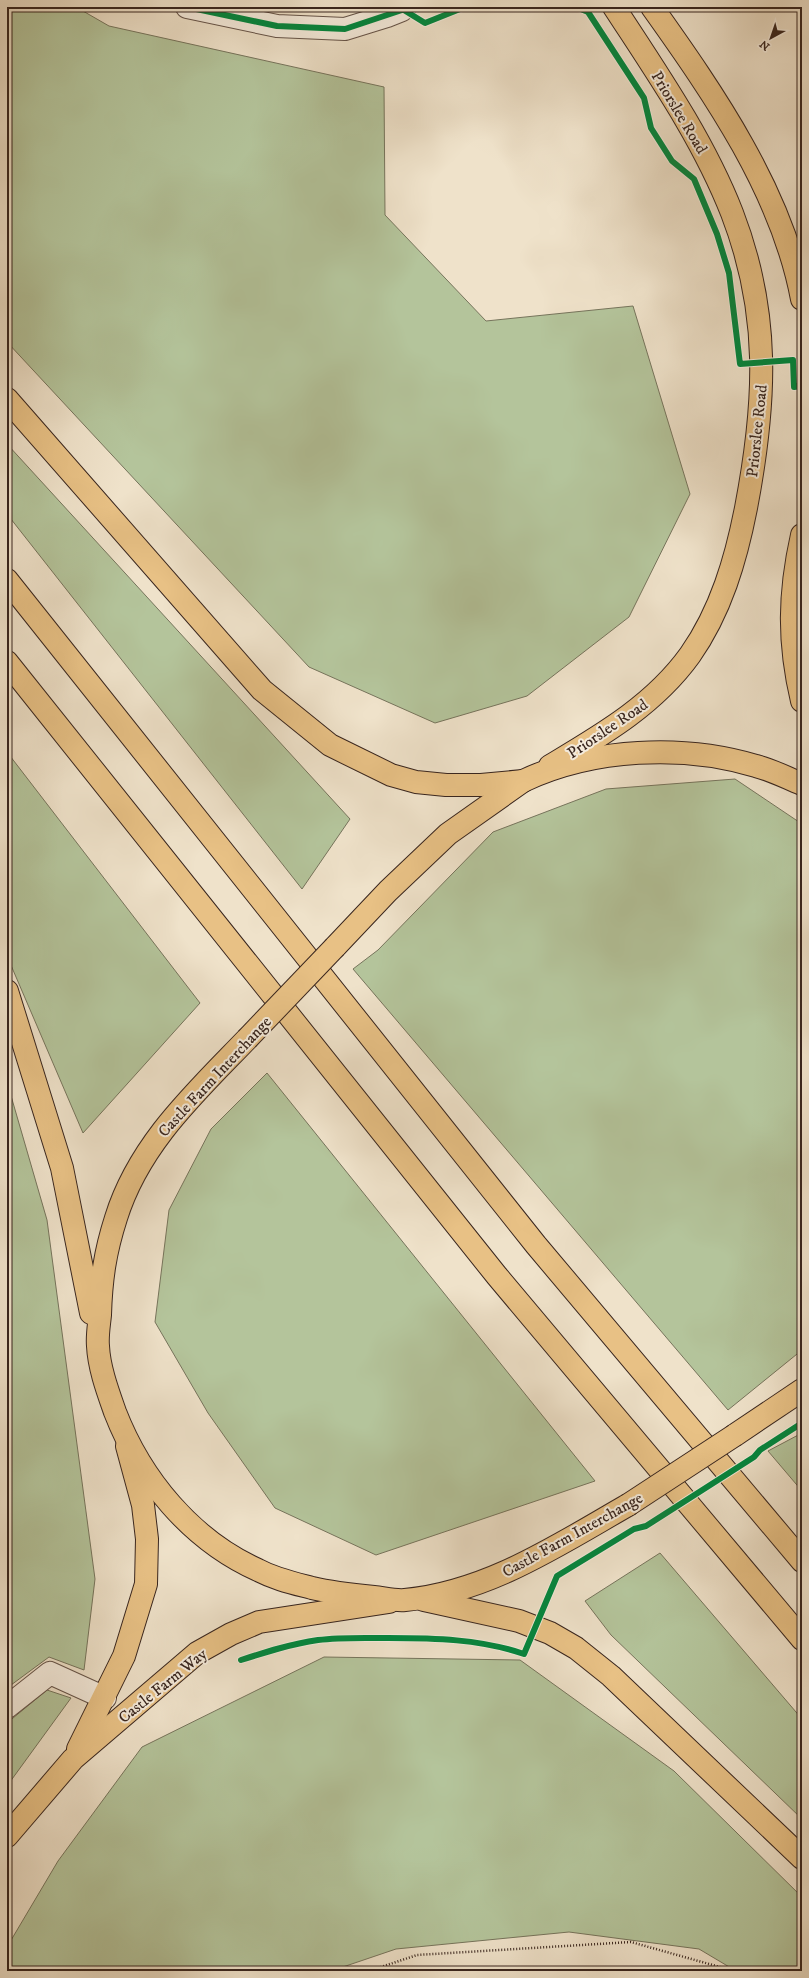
<svg xmlns="http://www.w3.org/2000/svg" width="809" height="1978" viewBox="0 0 809 1978" font-family="'IM FELL DW Pica',serif">
  <style>
    .green { fill: #b4c49b; stroke: #76745c }
    .lines { fill: none; stroke-linecap: round; stroke-linejoin: round }
    .minor-casing { stroke: #665449; stroke-width: 24 }
    .major-casing { stroke: #38251e; stroke-width: 24 }
    .highway-casing { stroke: #38251e; stroke-width: 24 }
    .path { stroke: #38251e; stroke-width: 2.5; stroke-dasharray: 1 2; stroke-linecap: butt }
    .minor { stroke: #f5ecdd; stroke-width: 22 }
    .major { stroke: #e8c185; stroke-width: 22 }
    .highway { stroke: #e8c185; stroke-width: 22 }
    .highway-bridge-casing { stroke: #38251e; stroke-width: 24; stroke-linecap: butt }
    .highway-bridge { stroke: #e8c185; stroke-width: 22 }
    .cycleway-casing { stroke: #f5ecdd; stroke-width: 8 }
    .cycleway { stroke: #00873e; stroke-width: 6 }
    .labels { text-anchor: middle; stroke-width: 4; stroke-linejoin: round; paint-order: stroke }
    .street-label { font-size: 16px; fill: #38251e; stroke: #f5ecdd }
  </style>
  <rect width="100%" height="100%" fill="#efe2ca"/>
  <filter id="stains"><feTurbulence type="fractalNoise" baseFrequency=".005" numOctaves="4"/><feColorMatrix values="0 0 0 0 .2 0 0 0 0 .09 0 0 0 0 .02 0 0 0 .5 -.17"/></filter>
  <radialGradient id="worn" r=".72"><stop offset=".6" stop-color="#630" stop-opacity="0"/><stop offset="1" stop-color="#630" stop-opacity=".3"/></radialGradient>
  <g class="green">
    <path d="M7,7H76L109,26L384,87L385,215L486,321L633,306L690,494L629,617L527,696L435,723L309,667L7,342Z"/>
    <path d="M7,444L350,819L302,889L7,514Z"/>
    <path d="M7,752L200,1003L83,1133L7,956Z"/>
    <path d="M735,779L802,824V1350L728,1410L353,969L378,950L493,832L606,789Z"/>
    <path d="M267,1073L595,1481L376,1555L275,1508L208,1413L155,1322L169,1210L211,1129Z"/>
    <path d="M7,1082L47,1220L95,1579L84,1670L49,1657L7,1688Z"/>
    <path d="M802,1433V1491L768,1451Z"/>
    <path d="M660,1553L802,1719V1819L611,1635L585,1601Z"/>
    <path d="M324,1657L520,1660L674,1771L802,1897V1971H736L699,1949L569,1932L396,1949L331,1971H7V1947L58,1861L142,1747Z"/>
    <path d="M47,1690L71,1698L7,1786V1723Z"/>
  </g>
  <g class="lines">
    <defs>
      <g id="minor">
        <path d="M187,7L277,26L345,29L387,16L402,10L405,7"/>
        <path d="M7,1707L50,1673L105,1698"/>
      </g>
      <g id="major">
        <path d="M652,7C714,94 782,192 802,299"/>
        <path d="M802,535C789,593 788,642 802,701"/>
        <path d="M550,766C602,735 654,705 690,655C721,611 736,559 746,508C766,403 771,314 732,213C703,139 657,73 614,7"/>
        <path d="M78,1749L124,1656L146,1584L147,1539L143,1505L127,1446"/>
        <path d="M7,1836L73,1759L197,1653L231,1634L259,1622L389,1602"/>
      </g>
      <g id="highway">
        <path d="M7,399L262,690L330,745L391,775L416,782L446,785H481L523,781"/>
        <path d="M7,580L536,1245L802,1561"/>
        <path d="M7,662L497,1276L802,1639"/>
        <path d="M335,947L388,891L448,834L523,781C593,748 683,744 756,766C772,770 787,778 802,784"/>
        <path d="M7,991L62,1168L91,1313"/>
        <path d="M247,1039C195,1093 139,1144 116,1218C105,1252 101,1280 100,1315C99,1325 97,1336 98,1346C99,1368 108,1392 115,1412C141,1479 191,1540 258,1570C275,1579 293,1583 312,1588C333,1593 353,1595 374,1597C384,1598 395,1601 405,1600C488,1592 558,1545 628,1505"/>
        <path d="M735,1435L802,1390"/>
        <path d="M424,1600L519,1621L550,1633L576,1648L611,1676L802,1858"/>
      </g>
    </defs>
    <use href="#minor" class="minor-casing"/>
    <use href="#major" class="major-casing"/>
    <use href="#highway" class="highway-casing"/>
    <path class="path" d="M369,1971L417,1955L631,1942L734,1971"/>
    <use href="#minor" class="minor"/>
    <use href="#major" class="major"/>
    <use href="#highway" class="highway"/>
    <defs>
      <g id="highway-bridge">
        <path d="M247,1039L335,947"/>
        <path d="M628,1505L735,1435"/>
      </g>
    </defs>
    <use href="#highway-bridge" class="highway-bridge-casing"/>
    <use href="#highway-bridge" class="highway-bridge"/>
    <defs>
      <g id="cycleway">
        <path d="M187,7L277,26L345,29L402,10"/>
        <path d="M399,7L425,23L465,7"/>
        <path d="M576,7L588,12L644,98L651,128L672,161L694,179L717,234L729,273L740,364L793,360L794,387L802,386"/>
        <path d="M241,1660C266,1652 291,1644 318,1640C341,1637 365,1638 388,1638C434,1638 480,1639 524,1654L557,1576L634,1529L646,1526L754,1457L760,1450L802,1423"/>
      </g>
    </defs>
    <use href="#cycleway" class="cycleway-casing"/>
    <use href="#cycleway" class="cycleway"/>
  </g>
  <g class="labels">
    <g class="street-label">
      <text transform="translate(680 112) rotate(59)" y="6">Priorslee Road</text>
      <text transform="translate(756 431) rotate(-84)" y="6">Priorslee Road</text>
      <text transform="translate(607 728) rotate(-34)" y="6">Priorslee Road</text>
      <text transform="translate(214 1076) rotate(-47)" y="6">Castle Farm Interchange</text>
      <text transform="translate(572 1534) rotate(-29)" y="6">Castle Farm Interchange</text>
      <text transform="translate(162 1685) rotate(-39)" y="6">Castle Farm Way</text>
    </g>
  </g>
  <rect width="809" height="1978" fill="none" stroke="#efe2ca" stroke-width="24"/>
  <rect x="8" y="8" width="793" height="1962" fill="none" stroke="#38251e" stroke-width="2"/>
  <rect x="12" y="12" width="785" height="1954" fill="none" stroke="#38251e"/>
  <g transform="translate(771 38) rotate(220)" stroke="#f5ecdd" stroke-width="3" paint-order="stroke">
  <path d="M0-3L7 15L0 10L-7 15Z" fill="#38251e"/>
  <text y="-6" font-size="11" font-weight="bold" text-anchor="middle" fill="#38251e">N</text>
  </g>
  <rect width="100%" height="100%" filter="url(#stains)"/>
  <rect width="100%" height="100%" fill="url(#worn)"/>
</svg>
